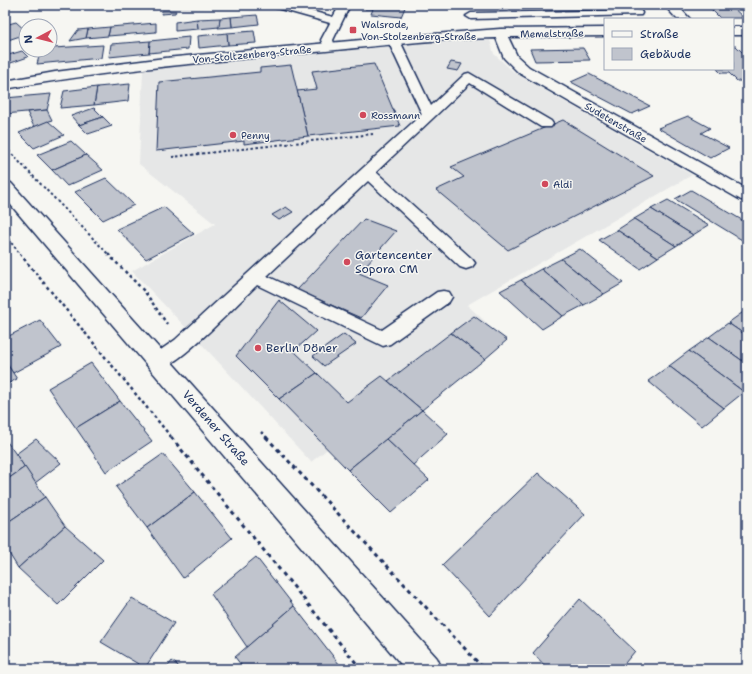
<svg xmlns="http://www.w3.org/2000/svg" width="752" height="674" viewBox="0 0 752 674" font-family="'Shantell Sans',sans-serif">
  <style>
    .built { fill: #e6e7e7 }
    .building { fill: #c0c4cd; stroke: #1b2f5e }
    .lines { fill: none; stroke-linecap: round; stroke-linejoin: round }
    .lane-casing { stroke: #1b2f5e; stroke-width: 3 }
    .street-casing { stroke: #1b2f5e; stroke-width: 3 }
    .primary-casing { stroke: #1b2f5e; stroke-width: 3 }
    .path-far2 { stroke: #1b2f5e; stroke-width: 2; stroke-dasharray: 2.5 2.5; stroke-linecap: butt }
    .path-far1 { stroke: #1b2f5e; stroke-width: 2.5; stroke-dasharray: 3 3; stroke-linecap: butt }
    .path { stroke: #1b2f5e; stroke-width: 3; stroke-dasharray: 4 4; stroke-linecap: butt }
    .lane { fill: #f6f6f2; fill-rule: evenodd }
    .street { fill: #f6f6f2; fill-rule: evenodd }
    .primary { fill: #f6f6f2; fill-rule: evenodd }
    .poi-dot { fill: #d1495b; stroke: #f6f6f2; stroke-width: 1.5 }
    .labels { text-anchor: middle; stroke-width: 3; stroke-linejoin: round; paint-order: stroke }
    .far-poi-label { font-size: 10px; fill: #1b2f5e; stroke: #f6f6f2; text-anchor: start }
    .far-street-label { font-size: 10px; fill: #1b2f5e; stroke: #f6f6f2 }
    .poi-label { font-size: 12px; fill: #1b2f5e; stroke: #f6f6f2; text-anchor: start }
    .street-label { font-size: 12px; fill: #1b2f5e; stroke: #f6f6f2 }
  </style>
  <rect width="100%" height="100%" fill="#f6f6f2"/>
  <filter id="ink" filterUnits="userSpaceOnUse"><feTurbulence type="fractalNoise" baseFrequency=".025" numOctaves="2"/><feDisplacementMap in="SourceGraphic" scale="8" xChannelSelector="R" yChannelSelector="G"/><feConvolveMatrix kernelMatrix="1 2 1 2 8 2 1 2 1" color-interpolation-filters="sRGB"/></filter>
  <g filter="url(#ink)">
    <g class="built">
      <path d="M152,5H263L150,11Z"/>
      <path d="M466,40H490L494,54L515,73L692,175L467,305L487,323L311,462L210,353L132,271L215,224L139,164L143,70L281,55Z"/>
    </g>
    <g class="building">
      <path d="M367,5H406L401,17L371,14L373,9H365Z"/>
      <path d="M707,5H730L744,18H720Z"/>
      <path d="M162,11H176L175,13L161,14Z"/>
      <path d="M257,15L259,24L232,27L231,17Z"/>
      <path d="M231,17L232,27L218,28L220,18Z"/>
      <path d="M220,18L219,27L198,29L197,19Z"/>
      <path d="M197,19L198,29L175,31V22Z"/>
      <path d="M16,22L26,31V34L5,41V25Z"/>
      <path d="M156,23V32L108,36L110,27Z"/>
      <path d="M110,27L108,36L86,38L88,29Z"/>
      <path d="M88,29L86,38L70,41L78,30Z"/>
      <path d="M254,31L256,43L228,45L227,33Z"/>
      <path d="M227,33L228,45L199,48L198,36Z"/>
      <path d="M189,37L188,49L149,53L150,41Z"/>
      <path d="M150,41L149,53L109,57L111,44Z"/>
      <path d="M103,45L101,58L37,64L40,53L52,52L53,48Z"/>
      <path d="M733,46H736L747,57V64H744L747,68V81H737L729,73H721L717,69H733Z"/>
      <path d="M583,48L590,60L535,61L530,49Z"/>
      <path d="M22,51L28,57L5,65V56Z"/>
      <path d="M451,62L462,64L458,71L447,69Z"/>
      <path d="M374,64L400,126L308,136L297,91L317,89L312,71Z"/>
      <path d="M291,65L308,136L244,144V141L156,151L159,82L260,72V68Z"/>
      <path d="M589,74L650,106L632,114L571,82Z"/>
      <path d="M130,84L128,101L94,105L97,87Z"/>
      <path d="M97,87L94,105L60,108L64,91Z"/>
      <path d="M51,94L47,110L5,114V98Z"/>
      <path d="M94,108L103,117L79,125L71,116Z"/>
      <path d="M47,110L52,120L34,127L27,112Z"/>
      <path d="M688,116L710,128L701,133L729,148L710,158L658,128Z"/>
      <path d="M103,117L112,126L88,134L79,125Z"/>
      <path d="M563,120L654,176L508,250L436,190L464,177L451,167Z"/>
      <path d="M48,121L64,135L34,148L19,133Z"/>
      <path d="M71,141L86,155L52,170L37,155Z"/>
      <path d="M86,155L103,170L67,186L52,170Z"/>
      <path d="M106,178L134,205L103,220L75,192Z"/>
      <path d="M691,190L747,223V243L675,199Z"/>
      <path d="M668,200L709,225L693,235L651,209Z"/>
      <path d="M164,207L194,234L146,259L117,229Z"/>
      <path d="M286,207L293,212L279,220L272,215Z"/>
      <path d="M651,209L693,235L676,246L634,219Z"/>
      <path d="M364,219L396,231L359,273L388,285L361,318L297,290Z"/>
      <path d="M634,219L676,246L658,257L617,230Z"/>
      <path d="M617,230L658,257L640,269L599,240Z"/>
      <path d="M580,249L623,283L604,294L561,259Z"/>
      <path d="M561,259L604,294L584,305L541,269Z"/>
      <path d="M541,269L584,305L563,316L521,280Z"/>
      <path d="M521,280L563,316L542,329L500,291Z"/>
      <path d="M279,300L316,331L294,351L317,373L279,399L236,356Z"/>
      <path d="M746,310H747V336L728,323Z"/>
      <path d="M474,316L507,340L485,359L451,333Z"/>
      <path d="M40,320L61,347L13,373L5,361V338Z"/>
      <path d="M728,323L747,336V364L709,337Z"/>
      <path d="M451,333L485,359L422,410L388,381Z"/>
      <path d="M344,334L356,344L324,366L313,356Z"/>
      <path d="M709,337L747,364V390L744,392L689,351Z"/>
      <path d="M689,351L744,392L724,408L669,366Z"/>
      <path d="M5,361L17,379L5,385Z"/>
      <path d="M91,363L120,401L76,428L48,388Z"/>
      <path d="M669,366L724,408L702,426L648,381Z"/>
      <path d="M317,373L347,402L382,376L422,410L348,470L279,399Z"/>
      <path d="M120,401L152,441L106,472L76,428Z"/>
      <path d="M422,410L448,434L413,465L386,439Z"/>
      <path d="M5,439L25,467L5,481Z"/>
      <path d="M36,439L61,463L35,483L16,454Z"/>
      <path d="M386,439L429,480L391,513L348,470Z"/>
      <path d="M163,454L195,492L147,528L116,487Z"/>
      <path d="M25,467L45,497L5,524V481Z"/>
      <path d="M538,473L585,514L490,616L442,565Z"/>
      <path d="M195,492L232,538L183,578L147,528Z"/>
      <path d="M45,497L65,526L18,568L5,547V524Z"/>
      <path d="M65,526L103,560L58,605L18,568Z"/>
      <path d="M256,557L294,606L247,647L211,594Z"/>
      <path d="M132,598L174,623L145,668L101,642Z"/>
      <path d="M580,599L635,651L620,669H548L533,653Z"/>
      <path d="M294,606L343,669H244L235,657Z"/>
      <path d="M172,661L182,669H166Z"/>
    </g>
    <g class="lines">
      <defs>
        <g id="lane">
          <path d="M272,5H289L333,17L340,5H350L333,40L335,47L329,50L325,49L321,40L330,23L273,7Z"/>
          <path d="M637,10L641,11L642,13L641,15L471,19L466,16L471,13Z"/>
          <path d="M394,38L400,41L431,106L465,74L469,73L551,121L553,124L551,127H541L470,83L376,172L472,259L475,263L472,267L466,269L460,267L368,181L267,276L382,330L437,292L443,291L449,292L452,297L449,302L390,344L383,346L257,285C239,302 181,364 161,368C158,369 155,368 152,366L149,361L152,356L175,340L422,114L388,41Z"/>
        </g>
        <g id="street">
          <path d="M664,5H677L690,19H677Z"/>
          <rect x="733" y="27" width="14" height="8"/>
          <path d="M605,28V36L508,37L517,56L529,67L747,189V201L741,200L519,73L504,58L496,38C432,39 369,47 305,53C205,62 104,71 5,89V81L55,72L165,58L394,37L500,29Z"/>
        </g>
        <path id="primary" d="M5,182L11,183L437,658L442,669H405L5,198Z"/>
      </defs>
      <use href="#lane" class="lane-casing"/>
      <use href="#street" class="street-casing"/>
      <use href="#primary" class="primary-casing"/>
      <g class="path-far2">
        <path d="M5,147L109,255"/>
        <path d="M172,157L373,134"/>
        <path d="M5,235L21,255"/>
      </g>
      <g class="path-far1">
        <path d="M20,254L172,438"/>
        <path d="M108,254L145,292L167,324"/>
        <path d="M261,432L267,438"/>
      </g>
      <g class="path">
        <path d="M171,437L361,669"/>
        <path d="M266,437L484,669"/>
      </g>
      <use href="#lane" class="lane"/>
      <use href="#street" class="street"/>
      <use href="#primary" class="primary"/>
    </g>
  </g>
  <g class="poi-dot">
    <rect x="349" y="26" width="8" height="8" rx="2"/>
    <circle cx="363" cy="115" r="4"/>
    <circle cx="233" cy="135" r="4"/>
    <circle cx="545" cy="184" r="4"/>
    <circle cx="347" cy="262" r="4"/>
    <circle cx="258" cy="348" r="4"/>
  </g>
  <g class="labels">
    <g class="far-poi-label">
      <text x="361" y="28">Walsrode,<tspan x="361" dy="12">Von-Stolzenberg-Straße</tspan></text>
      <text x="371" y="119">Rossmann</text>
      <text x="241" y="139">Penny</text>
      <text x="553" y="188">Aldi</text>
    </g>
    <g class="far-street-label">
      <text transform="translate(552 33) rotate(-1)" y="4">Memelstraße</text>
      <text transform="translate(252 54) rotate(-5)" y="4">Von-Stoltzenberg-Straße</text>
      <text transform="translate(616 122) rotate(30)" y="4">Sudetenstraße</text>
    </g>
    <g class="poi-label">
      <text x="355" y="259">Gartencenter<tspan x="355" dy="14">Sopora CM</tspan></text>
      <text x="266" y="352">Berlin Döner</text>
    </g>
    <g class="street-label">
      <text transform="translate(216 428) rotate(49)" y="4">Verdener Straße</text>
    </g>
  </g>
  <rect width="752" height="674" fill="none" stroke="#f6f6f2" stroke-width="20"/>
  <rect x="10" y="10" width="732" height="654" fill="none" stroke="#1b2f5e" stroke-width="1.5" filter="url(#ink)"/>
  <rect x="604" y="18" width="130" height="52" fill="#f6f6f2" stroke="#9ea6b7"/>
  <rect x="612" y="31" width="20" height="6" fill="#f6f6f2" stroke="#9ea6b7"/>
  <text x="640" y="38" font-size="12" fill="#1b2f5e">Straße</text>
  <rect x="612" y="48" width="20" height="12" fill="#c0c4cd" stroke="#9ea6b7"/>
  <text x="640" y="58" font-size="12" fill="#1b2f5e">Gebäude</text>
  <g transform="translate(38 38) rotate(263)"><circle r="19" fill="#f6f6f2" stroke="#9ea6b7"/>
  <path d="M0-3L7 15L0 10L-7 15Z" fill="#d1495b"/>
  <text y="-6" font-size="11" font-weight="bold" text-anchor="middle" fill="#1b2f5e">N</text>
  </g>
</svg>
